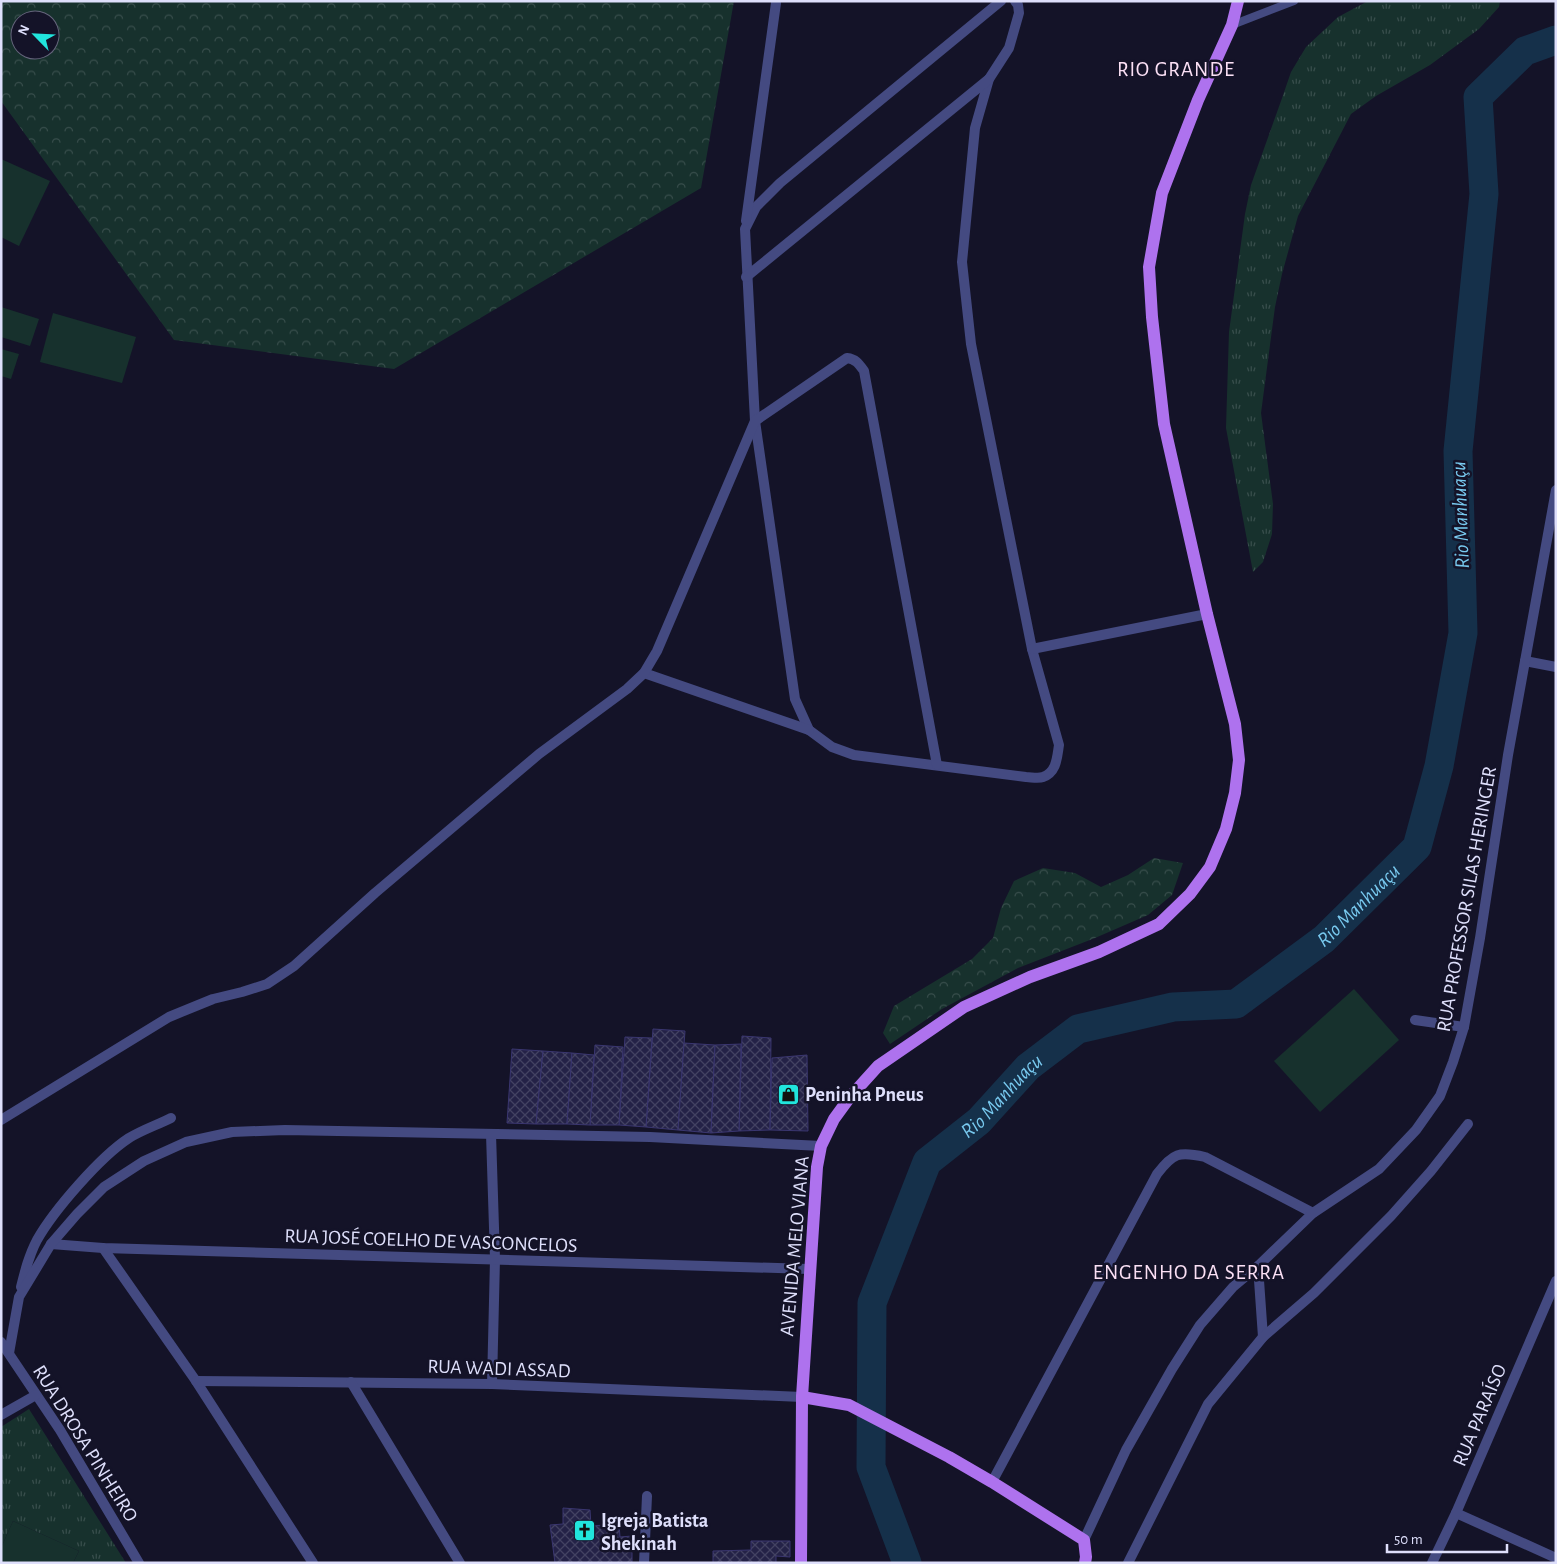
<svg xmlns="http://www.w3.org/2000/svg" width="1557" height="1564" viewBox="0 0 1557 1564" font-family="'Alegreya Sans',sans-serif">
  <style>
    .grass { fill: url(#grass-tufts) }
    .forest { fill: url(#forest-crowns); fill-rule: evenodd }
    .pitch { fill: #17312d }
    .lines { fill: none; stroke-linecap: round; stroke-linejoin: round }
    .river { stroke: #15304a; stroke-width: 29 }
    .building { fill: url(#building-cross-hatch); stroke: #3a3670 }
    .service { stroke: #444a81; stroke-width: 8 }
    .minor { stroke: #444a81; stroke-width: 10 }
    .primary { stroke: #ae72ee; stroke-width: 12 }
    .labels { text-anchor: middle; stroke-width: 5; stroke-linejoin: round; paint-order: stroke }
    .street-label { font-size: 20px; fill: #dedffb; stroke: #141328 }
    .poi-label { font-size: 20px; font-weight: bold; fill: #dedffb; stroke: #141328; text-anchor: start }
    .neighbourhood-label { font-size: 21px; letter-spacing: 1px; fill: #fbe0f5; stroke: #141328 }
    .water-label { font-size: 21px; font-style: italic; fill: #78c9ef; stroke: #141328 }
  </style>
  <defs>
    <pattern id="grass-tufts" width="24" height="20" patternUnits="userSpaceOnUse" patternTransform="scale(1.25)"><rect width="24" height="20" fill="#17312d"/><path d="M3 7l-1-3M5 7V3M7 7l1-3M15 17l-1-3M17 17v-4M19 17l1-3" fill="none" stroke="#384e4c"/></pattern>
    <pattern id="forest-crowns" width="20" height="18" patternUnits="userSpaceOnUse" patternTransform="scale(1.25)"><rect width="20" height="18" fill="#17312d"/><path d="M2 6a3 3 0 1 1 6 0M12 15a3 3 0 1 1 6 0" fill="none" stroke="#384e4c"/></pattern>
    <pattern id="building-cross-hatch" width="8" height="8" patternUnits="userSpaceOnUse" patternTransform="scale(1.25)"><rect width="8" height="8" fill="#242247"/><path d="M0 0l8 8M0 8l8-8" fill="none" stroke="#434262"/></pattern>
  </defs>
  <rect width="100%" height="100%" fill="#141328"/>
  <g class="grass">
    <path d="M1368,1H1500L1499,7L1479,29L1430,65L1376,96L1351,114L1298,216L1282,274L1275,307L1261,413L1273,504L1272,534L1263,562L1253,572L1226,428L1229,332L1245,214L1251,185L1281,101L1291,72L1306,47L1338,17Z"/>
    <path d="M29,1409L126,1563H73L79,1551L13,1521L1,1548V1427Z"/>
  </g>
  <g class="forest">
    <path d="M1,1H734L701,188L394,369L174,340L1,101ZM20,20H50V50H20Z"/>
    <path d="M1154,858L1183,863L1172,895L1148,915L1095,938L1018,968L942,1009L890,1044L883,1033L894,1006L972,959L993,938L1001,908L1014,881L1043,868L1075,873L1101,887L1128,875Z"/>
  </g>
  <g class="pitch">
    <path d="M1,159L50,181L19,246L1,237Z"/>
    <path d="M1,307L39,319L30,346L1,337Z"/>
    <path d="M53,313L136,337L122,383L40,362Z"/>
    <path d="M1,349L19,354L11,379L1,376Z"/>
    <path d="M1354,989L1399,1040L1320,1112L1274,1061Z"/>
    <path d="M13,1521L79,1551L73,1563H1V1548Z"/>
  </g>
  <g class="lines">
    <path class="river" id="s1" d="M907,1563L871,1467L872,1303L927,1162L979,1121L1028,1067L1078,1029L1173,1007L1236,1004L1324,939L1417,847L1439,766L1463,633L1458,451L1484,194L1478,97L1525,51L1556,40"/>
  </g>
  <g class="building">
    <path d="M653,1029L685,1031L678,1130L646,1127Z"/>
    <path d="M742,1036L771,1038L770,1130L739,1131Z"/>
    <path d="M625,1037L652,1038L646,1127L619,1125Z"/>
    <path d="M684,1043L715,1045L711,1133L678,1130Z"/>
    <path d="M741,1044L739,1131L711,1133L715,1045Z"/>
    <path d="M595,1045L623,1047L619,1125H590Z"/>
    <path d="M512,1049L543,1051L536,1124L507,1123Z"/>
    <path d="M543,1051L572,1053L567,1124H536Z"/>
    <path d="M572,1053L594,1055L590,1125L567,1124Z"/>
    <path d="M807,1055L808,1131L770,1130L772,1058Z"/>
    <path d="M563,1508L590,1510L591,1526L619,1524L620,1537L632,1536V1563H555L550,1525L563,1524Z"/>
    <path d="M751,1541H790V1557L776,1556V1563H713V1551L751,1550Z"/>
  </g>
  <g class="lines">
    <path class="service" d="M1232,25L1294,1"/>
    <g class="minor">
      <path d="M1001,1L780,183L756,207L745,229L755,421L795,699L809,730L832,747L854,755L1026,777C1031,777 1038,779 1043,777C1057,772 1057,757 1059,745L1032,649L971,344L962,262L975,128L989,79L1009,48L1019,13L1018,5L1015,1"/>
      <path d="M746,221L776,3"/>
      <path d="M746,277L989,79"/>
      <path d="M1032,649L1207,614"/>
      <path d="M1525,661L1556,667"/>
      <path d="M644,673L809,730"/>
      <path d="M1415,1020L1464,1027"/>
      <path d="M1,1120L169,1017L213,999L242,992L267,984L294,966L375,893L539,754L627,689L644,673L657,651L755,421L847,358C856,359 859,364 864,371L937,765"/>
      <path d="M491,1134L495,1259L492,1384"/>
      <path d="M51,1244L103,1248L809,1269"/>
      <path d="M103,1248L196,1381L313,1563"/>
      <path d="M1258,1266L1263,1337"/>
      <path d="M21,1287C25,1271 29,1255 37,1240C54,1210 100,1157 129,1138C142,1130 157,1125 171,1118"/>
      <path d="M1,1342L60,1430L139,1563"/>
      <path d="M9,1353L19,1297L51,1244L77,1214L104,1187L144,1161L186,1142L232,1132L285,1130L650,1137L821,1146"/>
      <path d="M196,1381L492,1384L802,1397"/>
      <path d="M351,1382L460,1563"/>
      <path d="M1,1415L36,1395"/>
      <path d="M992,1482L1157,1174C1173,1153 1179,1151 1205,1157L1313,1213"/>
      <path d="M1456,1513L1556,1558"/>
      <path d="M1084,1540L1126,1450L1172,1369L1200,1325L1233,1287L1258,1266L1313,1213L1379,1169L1416,1130L1440,1096L1453,1062L1464,1027L1480,938L1508,755L1556,490"/>
      <path d="M644,1563L647,1496"/>
      <path d="M1128,1563L1208,1404L1263,1337L1314,1293L1391,1216L1431,1171L1468,1124"/>
      <path d="M1432,1563L1456,1513L1556,1281"/>
    </g>
    <g class="primary">
      <path d="M802,1397L849,1405L949,1457L992,1482L1084,1540L1086,1557L1085,1563"/>
      <path d="M801,1563L802,1397L817,1167L821,1146L834,1119L850,1097L878,1066L964,1007L1030,977L1099,952L1159,924L1190,894L1210,867L1226,829L1235,793L1239,760L1235,724L1207,614L1164,424L1152,317L1149,267L1162,193L1198,100L1232,25L1238,1"/>
    </g>
  </g>
  <defs>
    <symbol id="shop-square" viewBox="-11 -11 22 22"><rect x="-9" y="-9" width="18" height="18" rx="4" fill="#21e5dd" stroke="#141328"/><path d="M-5-2.5h2.3a2.7 3.5 0 0 1 5.4 0H5L5.5 6h-11ZM-1.5-2.5h3a1.5 2.3 0 0 0-3 0Z" fill="#111"/></symbol>
    <symbol id="church-square" viewBox="-11 -11 22 22"><rect x="-9" y="-9" width="18" height="18" rx="4" fill="#21e5dd" stroke="#141328"/><path d="M-1.2-6h2.4v3.5h3.3v2.4h-3.3V6h-2.4V-.1h-3.3v-2.4h3.3Z" fill="#111"/></symbol>
  </defs>
  <g fill-rule="evenodd">
    <use href="#shop-square" x="776" y="1082" width="25" height="25"/>
    <use href="#church-square" x="572" y="1518" width="25" height="25"/>
  </g>
  <g class="labels">
    <g class="street-label">
      <text transform="translate(1466 899) rotate(-80)" y="7">RUA PROFESSOR SILAS HERINGER</text>
      <text transform="translate(431 1240) rotate(2)" y="7">RUA JOSÉ COELHO DE VASCONCELOS</text>
      <text transform="translate(794 1246) rotate(-85)" y="7">AVENIDA MELO VIANA</text>
      <text transform="translate(499 1368) rotate(2)" y="7">RUA WADI ASSAD</text>
      <text transform="translate(1479 1415) rotate(-67)" y="7">RUA PARAÍSO</text>
      <text transform="translate(86 1443) rotate(58)" y="7">RUA DROSA PINHEIRO</text>
    </g>
    <g class="poi-label">
      <text x="805" y="1101">Peninha Pneus</text>
      <text x="601" y="1527">Igreja Batista<tspan x="601" dy="23">Shekinah</tspan></text>
    </g>
    <g class="neighbourhood-label">
      <text x="1176" y="76">RIO GRANDE</text>
      <text x="1189" y="1279">ENGENHO DA SERRA</text>
    </g>
    <g class="water-label">
      <text transform="translate(1460 515) rotate(-92)" y="7">Rio Manhuaçu</text>
      <text dy="7" stroke="none"><textPath href="#s1" startOffset="938">Rio Manhuaçu</textPath></text>
      <text dy="7" stroke="none"><textPath href="#s1" startOffset="518">Rio Manhuaçu</textPath></text>
    </g>
  </g>
  <rect width="1557" height="1564" fill="none" stroke="#dedffb" stroke-width="5"/>
  <g transform="translate(35 35) rotate(294)"><circle r="24" fill="#141328" stroke="#65657c"/>
  <path d="M0-4L9 19L0 12L-9 19Z" fill="#21e5dd"/>
  <text y="-8" font-size="14" font-weight="bold" text-anchor="middle" fill="#dedffb">N</text>
  </g>
  <path d="M1387 1544v8h120v-8" fill="none" stroke="#dedffb" stroke-width="2.5"/>
  <text x="1394" y="1544" font-size="15" fill="#dedffb" stroke="#141328" stroke-width="4" paint-order="stroke">50 m</text>
</svg>
